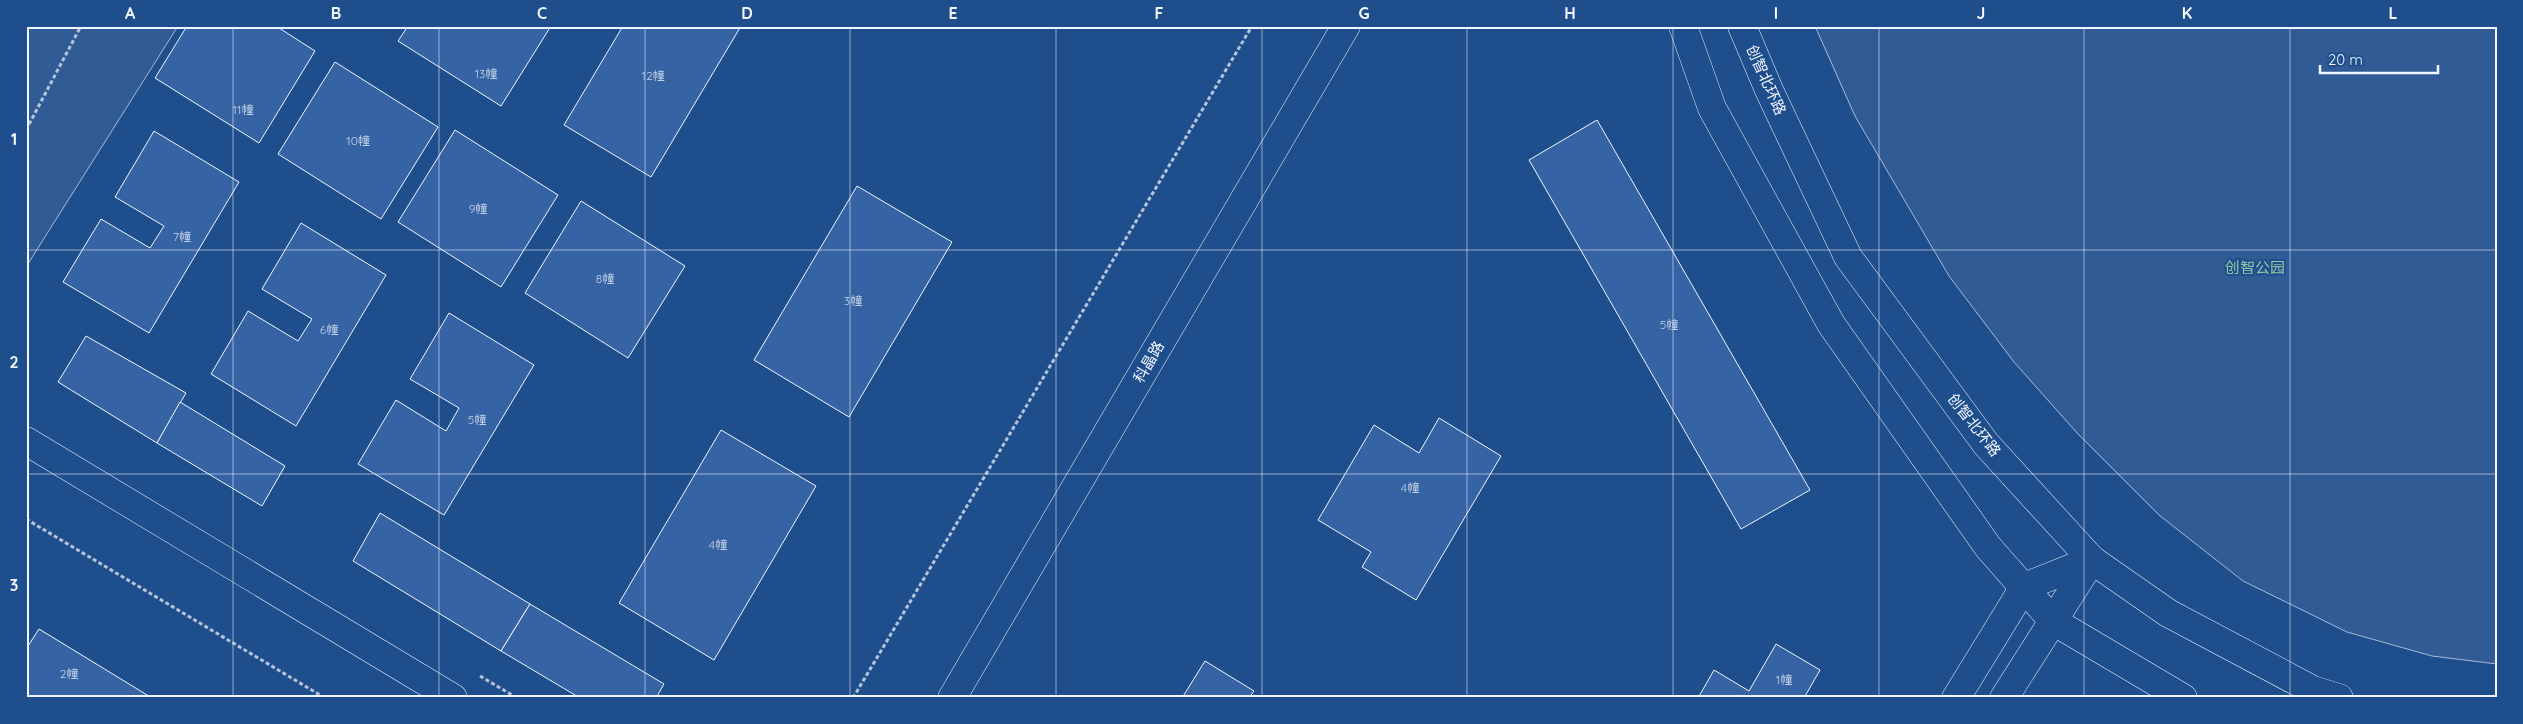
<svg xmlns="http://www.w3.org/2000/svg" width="2523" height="724" viewBox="0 0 2523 724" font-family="Quicksand,'Noto Sans SC',sans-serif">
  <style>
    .built { fill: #305b95; stroke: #a8bbd7 }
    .building { fill: #3563a3; stroke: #f2f6ff }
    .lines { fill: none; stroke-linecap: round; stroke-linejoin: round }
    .minor-casing { stroke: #f2f6ff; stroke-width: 29 }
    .tertiary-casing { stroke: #f2f6ff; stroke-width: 29 }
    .secondary-casing { stroke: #f2f6ff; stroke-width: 29 }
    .path { stroke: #b3c4dc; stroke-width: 3; stroke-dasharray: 4 2.5; stroke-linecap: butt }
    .minor { stroke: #1f4e8c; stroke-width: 28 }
    .tertiary { stroke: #1f4e8c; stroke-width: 28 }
    .secondary { stroke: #1f4e8c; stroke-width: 28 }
    .grid { fill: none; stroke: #f2f6ff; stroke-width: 1; stroke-opacity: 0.55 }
    .labels { text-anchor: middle; stroke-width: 4; stroke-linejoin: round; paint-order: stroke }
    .number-label { font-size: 12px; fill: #c3d1e8 }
    .street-label { font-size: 15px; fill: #f2f6ff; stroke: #1f4e8c }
    .park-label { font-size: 15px; fill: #97c8a6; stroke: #1f4e8c }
    .neatline { fill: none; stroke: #f2f6ff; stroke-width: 2 }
    .grid-label { font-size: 16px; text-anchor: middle; font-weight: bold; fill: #f2f6ff }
  </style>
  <rect width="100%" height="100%" fill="#1f4e8c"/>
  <g class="built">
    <path d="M26,26H178L26,267Z"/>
    <path d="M1815,26H2497V664L2432,656L2347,632L2243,581L2159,515L2078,434L2014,362L1949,276L1855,116Z"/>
  </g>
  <g class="building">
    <path d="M187,26H276L315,51L259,143L155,78Z"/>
    <path d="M408,26H551L501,106L398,41Z"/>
    <path d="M623,26H741L651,177L564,125Z"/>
    <path d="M335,62L438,127L381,219L278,154Z"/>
    <path d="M1597,120L1810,490L1741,529L1529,160Z"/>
    <path d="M455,130L558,195L501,287L398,222Z"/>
    <path d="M154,131L239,182L149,333L63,282L101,219L150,248L164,226L115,197Z"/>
    <path d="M857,186L952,242L849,417L754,360Z"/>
    <path d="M581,201L685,266L628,358L525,293Z"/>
    <path d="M301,223L386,275L296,426L211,374L248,311L298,341L312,319L262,289Z"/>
    <path d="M449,313L534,365L444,515L358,464L396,400L446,431L459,408L410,379Z"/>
    <path d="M86,336L186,393L157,443L58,382Z"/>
    <path d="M180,402L285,466L262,506L157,443Z"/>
    <path d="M1439,418L1501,456L1416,600L1362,567L1371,552L1318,520L1374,425L1419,453Z"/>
    <path d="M721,430L816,486L714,660L619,603Z"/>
    <path d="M380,513L530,604L501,651L353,561Z"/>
    <path d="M530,604L664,684L656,698H580L501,651Z"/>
    <path d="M39,629L152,698H26V649Z"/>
    <path d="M1776,644L1820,670L1804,698H1698L1714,670L1749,691Z"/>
    <path d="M1205,661L1254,691L1249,698H1182Z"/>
  </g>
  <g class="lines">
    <defs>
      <g id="minor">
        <path d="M26,441L453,698"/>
        <path d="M1956,698L2024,587"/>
        <path d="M2004,698L2053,621"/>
      </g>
      <path id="tertiary" d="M952,698L1346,26"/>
      <g id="secondary">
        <path d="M1683,26L1712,108L1831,324L1988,547L2053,621L2183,698"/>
        <path d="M1742,26L1769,90L1848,257L1986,444L2092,560L2168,613L2313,690L2339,698"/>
        <path d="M2024,587L2092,560"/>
        <path d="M2053,621L2092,560"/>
      </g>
    </defs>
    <use href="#minor" class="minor-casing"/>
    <use href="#tertiary" class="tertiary-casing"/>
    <use href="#secondary" class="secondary-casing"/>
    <g class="path">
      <path d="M26,130L81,26"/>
      <path d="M26,519L325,698"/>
      <path d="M480,676L517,698"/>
      <path d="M853,698L1252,26"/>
    </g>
    <use href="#minor" class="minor"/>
    <use href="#tertiary" class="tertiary"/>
    <use href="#secondary" class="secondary"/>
  </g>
  <path class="grid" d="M233,26V698M439,26V698M645,26V698M850,26V698M1056,26V698M1262,26V698M1467,26V698M1673,26V698M1879,26V698M2084,26V698M2290,26V698M26,250H2497M26,474H2497"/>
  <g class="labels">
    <g class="number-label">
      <text x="486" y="78">13幢</text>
      <text x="653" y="80">12幢</text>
      <text x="243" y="114">11幢</text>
      <text x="358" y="145">10幢</text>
      <text x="478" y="213">9幢</text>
      <text x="182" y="241">7幢</text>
      <text x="605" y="283">8幢</text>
      <text x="853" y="305">3幢</text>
      <text x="1669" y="329">5幢</text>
      <text x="329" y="334">6幢</text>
      <text x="477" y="424">5幢</text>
      <text x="1410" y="492">4幢</text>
      <text x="718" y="549">4幢</text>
      <text x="69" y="678">2幢</text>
      <text x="1784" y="684">1幢</text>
    </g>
    <g class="street-label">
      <text transform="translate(1766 80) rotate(66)" y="5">创智北环路</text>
      <text transform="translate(1149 362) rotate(-60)" y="5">科晶路</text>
      <text transform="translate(1974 425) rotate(52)" y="5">创智北环路</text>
    </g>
    <g class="park-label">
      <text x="2255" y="273">创智公园</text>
    </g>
  </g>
  <rect width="2523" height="724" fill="none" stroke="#1f4e8c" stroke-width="55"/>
  <path d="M2320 65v8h118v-8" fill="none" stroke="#f2f6ff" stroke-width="2.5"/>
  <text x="2328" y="65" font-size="15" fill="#f2f6ff" stroke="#1f4e8c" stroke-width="4" paint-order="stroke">20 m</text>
  <rect x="28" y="28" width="2468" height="668" class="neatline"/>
  <g class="grid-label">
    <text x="130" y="19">A</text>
    <text x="336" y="19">B</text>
    <text x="542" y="19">C</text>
    <text x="747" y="19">D</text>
    <text x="953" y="19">E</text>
    <text x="1159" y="19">F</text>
    <text x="1364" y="19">G</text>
    <text x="1570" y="19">H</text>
    <text x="1776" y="19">I</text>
    <text x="1981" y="19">J</text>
    <text x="2187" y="19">K</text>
    <text x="2393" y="19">L</text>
    <text x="14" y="145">1</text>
    <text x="14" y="368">2</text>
    <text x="14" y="591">3</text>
  </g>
</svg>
